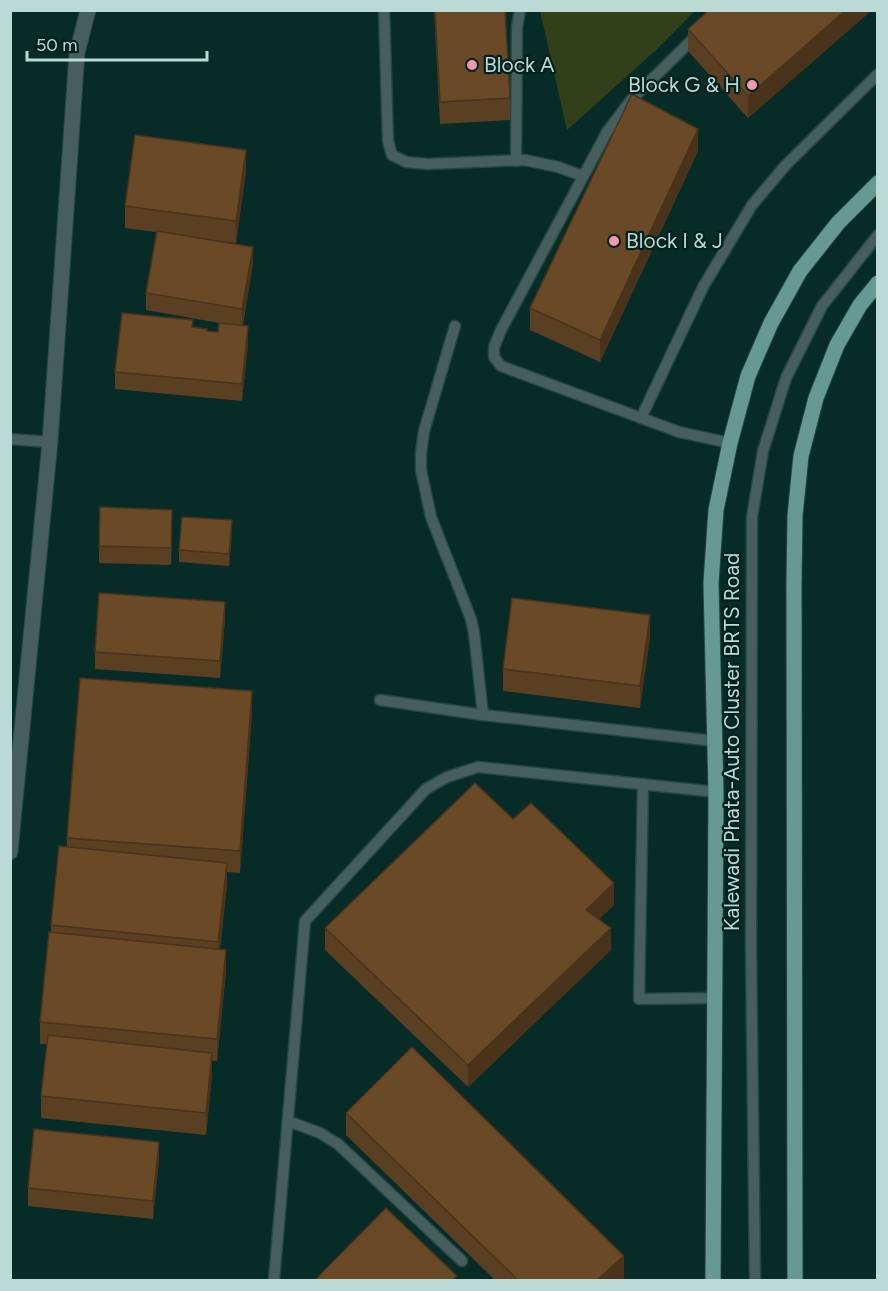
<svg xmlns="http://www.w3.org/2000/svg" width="888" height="1291" viewBox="0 0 888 1291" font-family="Figtree,sans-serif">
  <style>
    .green { fill: #324019 }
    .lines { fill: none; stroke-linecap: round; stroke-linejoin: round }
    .service-casing { stroke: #244743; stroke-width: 13 }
    .minor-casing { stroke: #244743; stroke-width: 17 }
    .primary-casing { stroke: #244743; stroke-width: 17 }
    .service { stroke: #465f5c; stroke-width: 10 }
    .minor { stroke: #465f5c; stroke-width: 15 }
    .primary { stroke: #659992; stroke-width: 15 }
    .wall { fill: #5b3f22 }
    .shaded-wall { fill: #4a331b }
    .building { fill: #6a4927; stroke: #4a331b; stroke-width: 1.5 }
    .poi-dot { fill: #f29aad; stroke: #00211e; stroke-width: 2 }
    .labels { text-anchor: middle; stroke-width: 4.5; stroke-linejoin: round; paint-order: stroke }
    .poi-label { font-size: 21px; fill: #bbdad5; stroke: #00211e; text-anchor: start }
    .street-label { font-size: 21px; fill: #bbdad5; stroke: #00211e }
  </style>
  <rect width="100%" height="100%" fill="#072b27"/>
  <path class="green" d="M540,11V10L695,11L656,50L567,130Z"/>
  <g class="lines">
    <defs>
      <g id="service">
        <path d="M384,10L388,141L392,155L406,162L428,164L525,160L558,167L583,176"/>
        <path d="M698,34L632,99L607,132L501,330L494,347V357L501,366L679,432L730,443"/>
        <path d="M516,161L517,27L520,10"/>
        <path d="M455,326L424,431L421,453V470L431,517L471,619L474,633L483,715L715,741"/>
        <path d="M641,418L703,287L752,205L785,166L878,74"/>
        <path d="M10,439L50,442"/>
        <path d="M380,700L483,715"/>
        <path d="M643,784L639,999L715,998"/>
        <path d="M288,1121L320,1133L338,1144L462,1261"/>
        <path d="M274,1280L305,921L426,789L447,777L478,767L716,792"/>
        <path d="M755,1280L751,949L752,517L763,451L786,378L822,306L878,235"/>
      </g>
      <path id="minor" d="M10,852L50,442L77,53L88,10"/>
      <g id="primary">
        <path d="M713,1280L716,792L711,583L716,510L730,443L748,376L771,323L800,271L838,223L878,183"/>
        <path d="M795,1280L794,584L795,516L801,456L816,398L837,345L860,305L878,283"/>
      </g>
    </defs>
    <use href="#service" class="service-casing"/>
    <use href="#minor" class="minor-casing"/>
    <use href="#primary" class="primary-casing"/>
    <use href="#service" class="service"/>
    <use href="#minor" class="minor"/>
    <use href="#primary" class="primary"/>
  </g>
  <g class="wall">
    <path d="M434,10H505L510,98V120L440,124Z"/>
    <path d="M709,10H872L748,118L688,51V29Z"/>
    <path d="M698,151L600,362L530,330V308Z"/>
    <path d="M246,172L236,243L196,238L253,264L243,325L248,343L242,401L115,389V372L193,327L207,331L218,332L225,324L146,310V293L156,232L125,228V206Z"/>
    <path d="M172,527L171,565L99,563V546Z"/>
    <path d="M232,532L229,566L179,562V550Z"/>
    <path d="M225,619L220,678L95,669V652Z"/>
    <path d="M650,637L640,708L503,691V669Z"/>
    <path d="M252,713L240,873L227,872V885L220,949L226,972L217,1061H212V1075L206,1135L41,1118V1096L47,1044H40V1022L51,932V925L67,847V838Z"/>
    <path d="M513,819L614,905L599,919L611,950L468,1087L325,950V928Z"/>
    <path d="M346,1113L624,1278L621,1281H496L346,1135Z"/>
    <path d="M159,1159L153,1219L28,1206V1188Z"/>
  </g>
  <g class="shaded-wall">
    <path d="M846,10H872L748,118V96Z"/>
    <path d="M698,129V151L600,362V340Z"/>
    <path d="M246,150V172L236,243V221Z"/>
    <path d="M253,247V264L242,327V309Z"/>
    <path d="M248,326V343L242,401V384Z"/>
    <path d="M232,520V532L229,566V554Z"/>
    <path d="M225,602V619L220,678V661Z"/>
    <path d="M650,615V637L640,708V686Z"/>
    <path d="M252,691V713L240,873V851Z"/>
    <path d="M227,863V885L218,964V942Z"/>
    <path d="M614,883V905L586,932V910Z"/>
    <path d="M611,928V950L468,1087V1065Z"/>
    <path d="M226,950V972L217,1061V1039Z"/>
    <path d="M212,1053V1075L206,1135V1113Z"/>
    <path d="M159,1142V1159L153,1219V1201Z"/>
    <path d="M624,1256V1278L621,1281H596Z"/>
  </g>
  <g class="building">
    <path d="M435,10H505L510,98L440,102Z"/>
    <path d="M709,10H846L748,96L688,29Z"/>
    <path d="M632,94L698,129L600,340L530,308Z"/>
    <path d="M135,135L246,150L236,221L125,206Z"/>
    <path d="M157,231L253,247L242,309L146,293Z"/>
    <path d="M122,313L193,320L192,327L207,329V331L218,332L219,323L248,326L242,384L115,372Z"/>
    <path d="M100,507L172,510L171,548L99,546Z"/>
    <path d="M182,517L232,520L229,554L179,550Z"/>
    <path d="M99,593L225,602L220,661L95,652Z"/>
    <path d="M512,598L650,615L640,686L503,669Z"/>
    <path d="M80,678L252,691L240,851L67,838Z"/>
    <path d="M475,783L513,819L531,803L614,883L586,910L611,928L468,1065L325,928Z"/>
    <path d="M59,846L227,863L218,942L51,925Z"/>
    <path d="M49,932L226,950L217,1039L40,1022Z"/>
    <path d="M48,1035L212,1053L206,1113L41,1096Z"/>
    <path d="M412,1047L624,1256L596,1281H519L346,1113Z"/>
    <path d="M34,1129L159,1142L153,1201L28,1188Z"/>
    <path d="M386,1208L457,1276L451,1281H314Z"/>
  </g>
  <g class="poi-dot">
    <circle cx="472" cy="65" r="6"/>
    <circle cx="752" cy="85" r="6"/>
    <circle cx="614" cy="241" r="6"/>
  </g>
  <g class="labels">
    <g class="poi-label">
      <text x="484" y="72">Block A</text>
      <text x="740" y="92" text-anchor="end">Block G &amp; H</text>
      <text x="626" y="248">Block I &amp; J</text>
    </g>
    <g class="street-label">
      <text transform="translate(732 742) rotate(-90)" y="7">Kalewadi Phata-Auto Cluster BRTS Road</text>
    </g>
  </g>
  <rect width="888" height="1291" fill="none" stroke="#bbdad5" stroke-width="24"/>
  <path d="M27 51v9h180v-9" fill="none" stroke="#bbdad5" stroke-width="3"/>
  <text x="36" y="51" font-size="18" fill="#bbdad5" stroke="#00211e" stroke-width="4.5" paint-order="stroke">50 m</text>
</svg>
